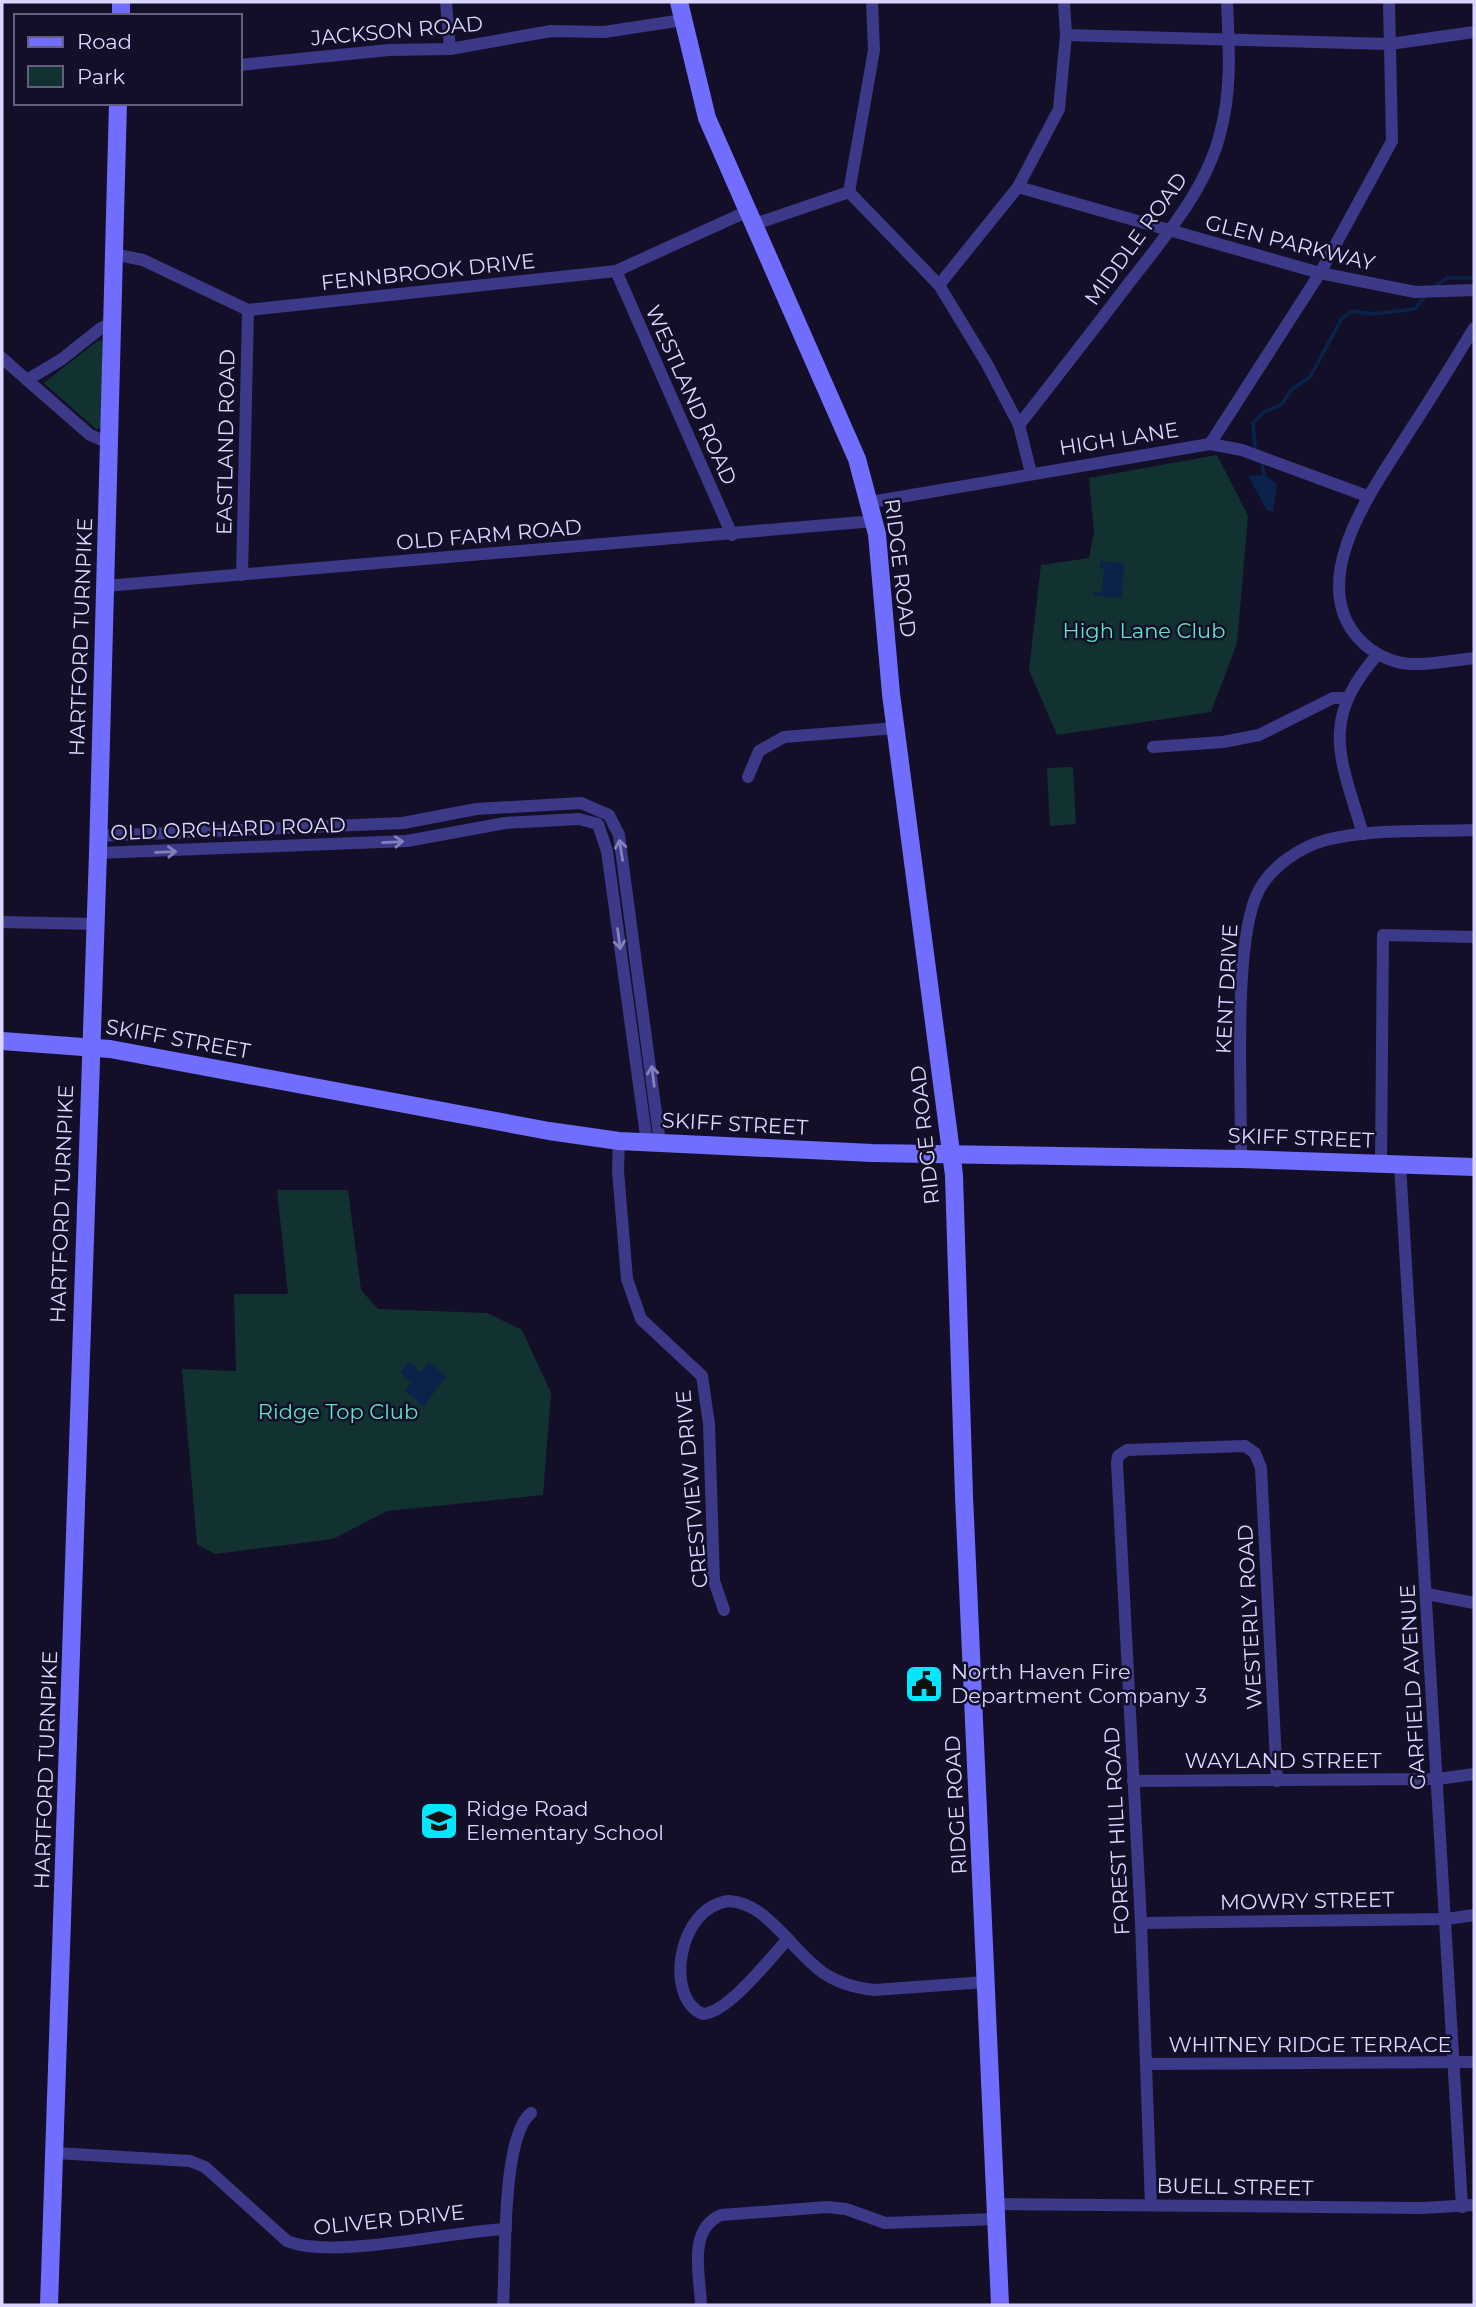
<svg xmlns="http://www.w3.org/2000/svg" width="1476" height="2307" viewBox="0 0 1476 2307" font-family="Montserrat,sans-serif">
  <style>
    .green { fill: #123231 }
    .water { fill: #0b234b }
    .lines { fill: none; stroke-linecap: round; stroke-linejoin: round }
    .stream { stroke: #0b234b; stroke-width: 3.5 }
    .minor { stroke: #3c3988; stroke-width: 12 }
    .secondary { stroke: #706dff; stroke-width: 18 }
    .oneway { stroke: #8480be }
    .labels { text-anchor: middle; stroke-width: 5; stroke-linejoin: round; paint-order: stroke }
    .street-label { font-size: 21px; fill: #dbd6ff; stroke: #130f28 }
    .park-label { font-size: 21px; fill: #5fe3c1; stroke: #130f28 }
    .poi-label { font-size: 21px; fill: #dbd6ff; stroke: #130f28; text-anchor: start }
  </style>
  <rect width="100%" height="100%" fill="#130f28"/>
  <g class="green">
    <path d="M102,340V426L97,430L44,383L96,342Z"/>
    <path d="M1217,455L1248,516L1237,643L1211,712L1057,735L1029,670L1041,565L1089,558L1094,532L1089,478Z"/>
    <path d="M1073,767L1076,824L1050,826L1047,768Z"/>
    <path d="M277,1190H348L361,1290L378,1309L487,1313L522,1330L551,1393L543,1495L387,1511L333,1539L215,1554L197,1544L182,1369L236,1371L234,1294H288Z"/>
  </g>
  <g class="water">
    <path d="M1265,475L1277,484L1273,512L1267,510L1248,476Z"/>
    <path d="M1100,561L1124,563L1122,598L1094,596V592H1102L1104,569H1100Z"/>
    <path d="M409,1362L421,1372L429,1362L446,1376L424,1407L405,1391L411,1383L400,1373Z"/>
  </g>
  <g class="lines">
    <g class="stream">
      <path d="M1434,287L1447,278H1474"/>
      <path d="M1255,447L1253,423L1264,412L1281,405L1292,389L1310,377L1342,318L1353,311L1372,314L1415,309L1426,295"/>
      <path d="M1262,466L1265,475"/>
    </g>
    <g class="minor">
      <path d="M446,2L450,49"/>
      <path d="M1066,35L1390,44L1474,32"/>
      <path d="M240,65L389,50L450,49L551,31L604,32L683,20"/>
      <path d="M1018,187L1320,273L1415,292L1474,290"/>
      <path d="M849,192L939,285L987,364L1019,425"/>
      <path d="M849,192L874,50L872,2"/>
      <path d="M752,225L849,192"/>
      <path d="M113,254L143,260L248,310L616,271L746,212"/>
      <path d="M616,271L732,535"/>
      <path d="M939,285L1018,187L1059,109L1066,35L1064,2"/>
      <path d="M1474,328C1453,363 1431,398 1409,432C1376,485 1304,579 1359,639C1372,653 1391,663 1411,664C1431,665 1454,660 1474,658"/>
      <path d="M2,358L90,435L109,443"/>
      <path d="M27,380L62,359L101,328L111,323"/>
      <path d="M1210,444L1320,273L1392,141L1389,2"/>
      <path d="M1031,473L1019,425C1055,379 1091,333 1126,287C1162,240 1205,192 1220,134C1232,90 1229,47 1227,2"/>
      <path d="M871,502L1210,444L1242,450L1367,496"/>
      <path d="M242,575L248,310"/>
      <path d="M105,586L875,521"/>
      <path d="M1153,747L1223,742L1259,735L1333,698H1346"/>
      <path d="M748,777L759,751L784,737L896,728"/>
      <path d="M1363,834C1340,757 1319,721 1378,654"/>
      <path d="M98,836L403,823L476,809L581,803L609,815L619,835L660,1143"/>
      <path d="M98,853L407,841L505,823L579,819L598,824L607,851L647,1143"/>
      <path d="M2,922L96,924"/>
      <path d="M619,1141L618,1171L627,1279L641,1319L702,1376L709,1424L714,1581L724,1610"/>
      <path d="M1241,1159C1242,1096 1232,940 1259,890C1272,866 1300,847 1326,840C1373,828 1426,832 1474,830"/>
      <path d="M1381,1164L1383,935L1474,937"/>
      <path d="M1400,1164L1462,2207"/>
      <path d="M1427,1594L1474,1603"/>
      <path d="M1133,1781L1438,1779L1474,1774"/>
      <path d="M729,1901C755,1903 770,1921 788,1939C770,1958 729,2012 703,2014C664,1999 677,1907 729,1901Z"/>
      <path d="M1141,1923L1447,1919L1474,1915"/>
      <path d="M788,1939C816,1970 831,1985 874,1990L986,1982"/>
      <path d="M1147,2064L1474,2062"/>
      <path d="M56,2153L190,2161L205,2167L287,2241C333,2260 451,2231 506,2229"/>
      <path d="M996,2204L1422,2208L1474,2205"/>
      <path d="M1151,2205L1141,1923L1117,1463L1118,1456L1127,1450L1245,1446L1255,1453L1261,1468L1277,1781"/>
      <path d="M503,2305C506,2265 501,2137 531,2113"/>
      <path d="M701,2305C700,2275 687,2230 721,2215L827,2207L846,2209L885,2223L996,2219"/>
    </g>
    <g class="secondary">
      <path d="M679,2L707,118L857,459L877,534L891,694L954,1175L964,1496L1000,2305"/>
      <path d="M121,16V2"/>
      <path d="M2,1041L110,1049L549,1131L619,1141L872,1153L1241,1159L1474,1167"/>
      <path d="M49,2305L98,853L118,103"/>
    </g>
  </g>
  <defs><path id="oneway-shaft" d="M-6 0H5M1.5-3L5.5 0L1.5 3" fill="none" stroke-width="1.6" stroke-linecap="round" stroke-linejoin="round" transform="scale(1.75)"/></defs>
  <g class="oneway">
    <use href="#oneway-shaft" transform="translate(393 842) rotate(-3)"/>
    <use href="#oneway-shaft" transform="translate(621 850) rotate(-99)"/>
    <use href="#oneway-shaft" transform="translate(166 852) rotate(-2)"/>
    <use href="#oneway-shaft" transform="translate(619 939) rotate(82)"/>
    <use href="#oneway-shaft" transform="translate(653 1076) rotate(-97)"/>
  </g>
  <defs>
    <symbol id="civic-square" viewBox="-11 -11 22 22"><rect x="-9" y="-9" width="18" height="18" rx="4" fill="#02e7ff" stroke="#130f28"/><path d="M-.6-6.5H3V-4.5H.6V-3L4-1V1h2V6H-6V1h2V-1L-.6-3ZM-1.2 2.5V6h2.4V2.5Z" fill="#111"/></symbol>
    <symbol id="school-square" viewBox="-11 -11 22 22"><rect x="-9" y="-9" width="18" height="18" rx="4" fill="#02e7ff" stroke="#130f28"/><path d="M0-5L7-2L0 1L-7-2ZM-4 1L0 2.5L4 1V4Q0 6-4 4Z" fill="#111"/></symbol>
  </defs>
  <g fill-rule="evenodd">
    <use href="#civic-square" x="902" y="1662" width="44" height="44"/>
    <use href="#school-square" x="417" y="1799" width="44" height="44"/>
  </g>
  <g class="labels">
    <g class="street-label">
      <text transform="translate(397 31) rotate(-5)" y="7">JACKSON ROAD</text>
      <text transform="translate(1136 239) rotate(-54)" y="7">MIDDLE ROAD</text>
      <text transform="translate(1290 243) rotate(14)" y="7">GLEN PARKWAY</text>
      <text transform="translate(428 272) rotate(-6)" y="7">FENNBROOK DRIVE</text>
      <text transform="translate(691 395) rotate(66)" y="7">WESTLAND ROAD</text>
      <text transform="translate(1119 439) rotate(-9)" y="7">HIGH LANE</text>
      <text transform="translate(226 442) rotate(-89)" y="7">EASTLAND ROAD</text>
      <text transform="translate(489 535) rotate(-5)" y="7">OLD FARM ROAD</text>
      <text transform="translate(900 568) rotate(83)" y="7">RIDGE ROAD</text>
      <text transform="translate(81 637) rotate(-88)" y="7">HARTFORD TURNPIKE</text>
      <text transform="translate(228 829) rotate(-2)" y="7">OLD ORCHARD ROAD</text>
      <text transform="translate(1227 989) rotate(-87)" y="7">KENT DRIVE</text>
      <text transform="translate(178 1039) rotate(10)" y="7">SKIFF STREET</text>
      <text transform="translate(735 1124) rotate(3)" y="7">SKIFF STREET</text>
      <text transform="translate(925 1135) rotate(-96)" y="7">RIDGE ROAD</text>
      <text transform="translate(1301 1138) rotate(2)" y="7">SKIFF STREET</text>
      <text transform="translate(62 1204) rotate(-88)" y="7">HARTFORD TURNPIKE</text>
      <text transform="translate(692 1489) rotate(-95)" y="7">CRESTVIEW DRIVE</text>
      <text transform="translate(1250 1617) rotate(-93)" y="7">WESTERLY ROAD</text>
      <text transform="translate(1413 1687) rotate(-93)" y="7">GARFIELD AVENUE</text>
      <text x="1283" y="1768">WAYLAND STREET</text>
      <text transform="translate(46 1770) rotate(-88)" y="7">HARTFORD TURNPIKE</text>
      <text transform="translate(956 1805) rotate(-93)" y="7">RIDGE ROAD</text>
      <text transform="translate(1117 1831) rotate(-93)" y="7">FOREST HILL ROAD</text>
      <text transform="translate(1307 1901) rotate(-1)" y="7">MOWRY STREET</text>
      <text x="1310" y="2052">WHITNEY RIDGE TERRACE</text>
      <text transform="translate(1235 2187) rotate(1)" y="7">BUELL STREET</text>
      <text transform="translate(389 2220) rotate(-6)" y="7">OLIVER DRIVE</text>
    </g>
    <g class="park-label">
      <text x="1144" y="638">High Lane Club</text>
      <text x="338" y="1419">Ridge Top Club</text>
    </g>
    <g class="poi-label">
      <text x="951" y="1679">North Haven Fire<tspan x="951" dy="24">Department Company 3</tspan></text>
      <text x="466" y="1816">Ridge Road<tspan x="466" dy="24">Elementary School</tspan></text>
    </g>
  </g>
  <rect width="1476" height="2307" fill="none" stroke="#dbd6ff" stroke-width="7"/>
  <rect x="14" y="14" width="228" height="91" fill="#130f28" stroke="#635f7e" stroke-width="2"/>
  <rect x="28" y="37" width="35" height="10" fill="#706dff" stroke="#635f7e" stroke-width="2"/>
  <text x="77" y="49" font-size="21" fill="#dbd6ff">Road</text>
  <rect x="28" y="66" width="35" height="21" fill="#123231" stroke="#635f7e" stroke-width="2"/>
  <text x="77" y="84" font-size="21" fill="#dbd6ff">Park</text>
</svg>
